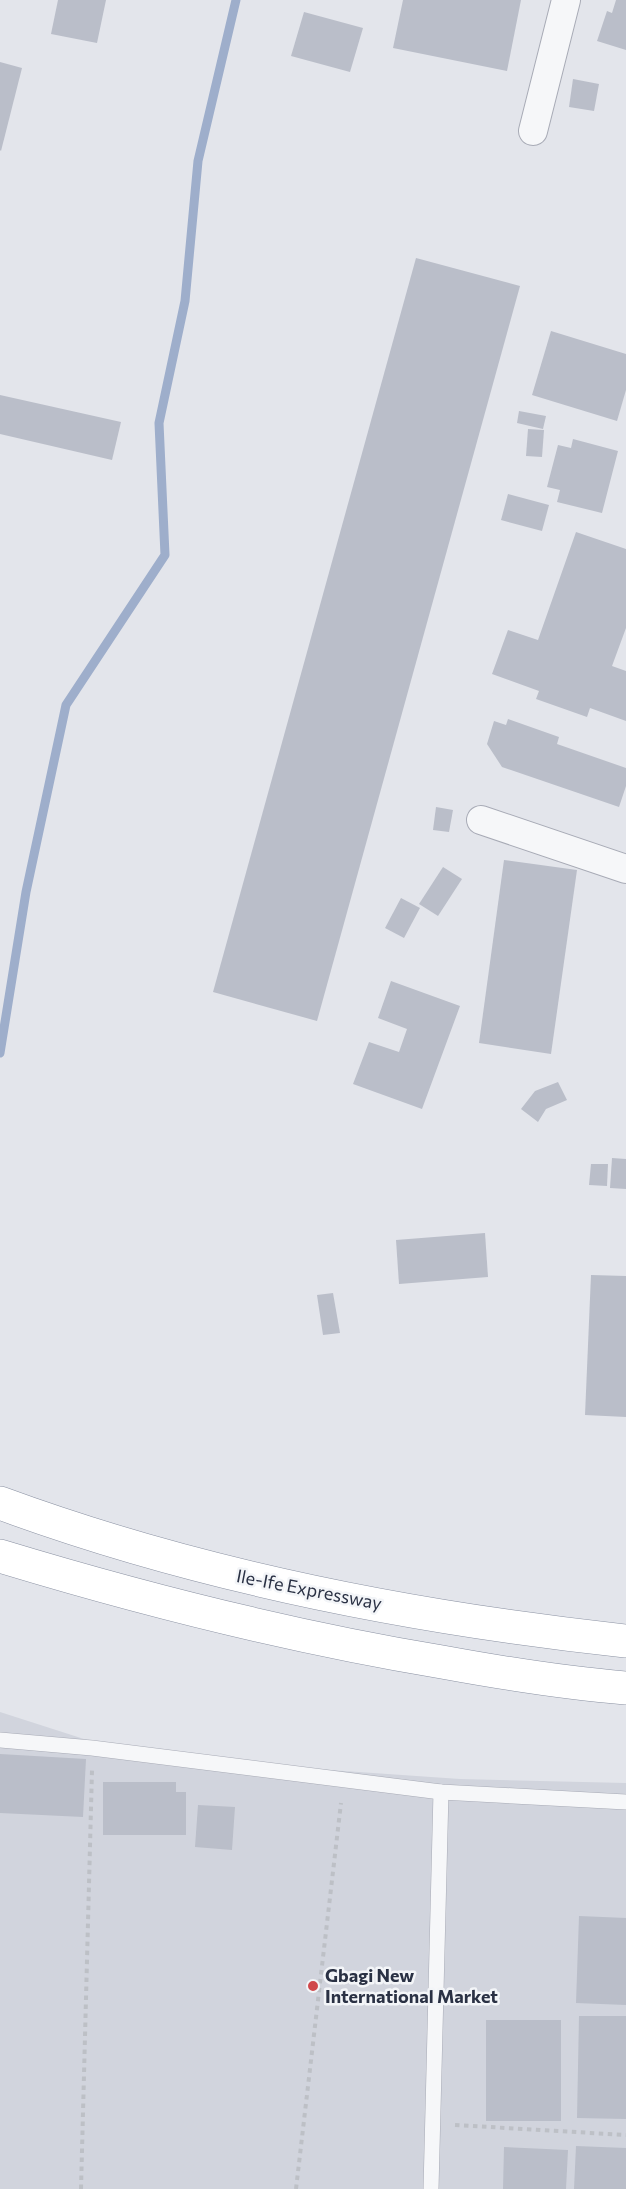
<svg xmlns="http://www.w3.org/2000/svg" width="626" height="2189" viewBox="0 0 626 2189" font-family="Commissioner,sans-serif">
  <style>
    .built { fill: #d1d4dd }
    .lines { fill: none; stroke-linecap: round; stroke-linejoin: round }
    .stream { stroke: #9eaecb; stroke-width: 9 }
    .building { fill: #babec9 }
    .service-casing { stroke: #a8abb6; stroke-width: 16 }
    .minor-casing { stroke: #a8abb6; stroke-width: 30 }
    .trunk-casing { stroke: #8a91a2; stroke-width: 34 }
    .path { stroke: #bdc0c6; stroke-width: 4; stroke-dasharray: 4.5 4.5; stroke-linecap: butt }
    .service { stroke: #f6f7f9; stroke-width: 15 }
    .minor { stroke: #f6f7f9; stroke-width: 28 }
    .trunk { stroke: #fff; stroke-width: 33 }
    .poi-dot { fill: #d0484b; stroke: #f3f5f8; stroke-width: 2 }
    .labels { text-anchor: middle; stroke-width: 5; stroke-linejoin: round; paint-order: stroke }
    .street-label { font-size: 18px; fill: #2a3144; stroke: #f3f5f8 }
    .poi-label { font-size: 18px; font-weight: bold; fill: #2a3144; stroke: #f3f5f8; text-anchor: start }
  </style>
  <rect width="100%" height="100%" fill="#e3e5eb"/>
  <path class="built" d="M0,1712L140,1757L460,1779L626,1783V2189H0Z"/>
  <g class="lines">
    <path class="stream" d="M0,1053L26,892L66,705L165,555L159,423L185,301L198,161L236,0"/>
  </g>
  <g class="building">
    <path d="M58,0H106L97,43L51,34Z"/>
    <path d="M403,0H521L507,71L393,48Z"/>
    <path d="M616,0H626V50L597,41L607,11L612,13Z"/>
    <path d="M304,12L363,28L350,72L291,56Z"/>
    <path d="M0,62L22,68L1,151L0,150Z"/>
    <path d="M573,79L599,84L594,111L569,107Z"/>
    <path d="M416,258L520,286L317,1021L213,992Z"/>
    <path d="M551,331L626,354V390L617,421L532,395Z"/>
    <path d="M0,395L121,422L112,460L0,434Z"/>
    <path d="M519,411L546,416L543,429L517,423Z"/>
    <path d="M528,429L544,430L542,457L526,456Z"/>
    <path d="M573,439L618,451L602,513L557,502L560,490L547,487L558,445L571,448Z"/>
    <path d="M508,494L549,505L542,531L501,520Z"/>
    <path d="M576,532L626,549V628L612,666L626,671V721L590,708L587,717L536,699L539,691L492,674L508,630L538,640Z"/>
    <path d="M508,719L559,737L557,744L626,768V786L619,807L502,767L487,744L494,721L506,725Z"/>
    <path d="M436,807L453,810L449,832L433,830Z"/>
    <path d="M504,860L577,870L551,1054L479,1043Z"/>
    <path d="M443,867L462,879L438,916L419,904Z"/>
    <path d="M401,898L420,908L404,938L385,928Z"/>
    <path d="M391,981L460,1006L422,1109L353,1084L369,1042L399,1052L407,1029L378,1018Z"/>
    <path d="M558,1082L567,1100L546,1109L538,1122L521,1109L535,1091Z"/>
    <path d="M612,1158L626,1159V1189L610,1188Z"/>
    <path d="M591,1164H608L607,1186L589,1185Z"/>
    <path d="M485,1233L488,1277L399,1284L396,1240Z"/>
    <path d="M591,1275L626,1276V1417L585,1415Z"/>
    <path d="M333,1293L340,1333L323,1335L317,1295Z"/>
    <path d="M0,1754L86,1759L83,1817L0,1813Z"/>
    <path d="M103,1782H176V1792H186V1835H103Z"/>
    <path d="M198,1805L235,1807L232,1850L195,1847Z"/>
    <path d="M579,1916L626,1918V2005L576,2003Z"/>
    <path d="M579,2016H626V2119L577,2118Z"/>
    <rect x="486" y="2020" width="75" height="101"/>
    <path d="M576,2146L626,2148V2189H574Z"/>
    <path d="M504,2147L568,2150L566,2189H503Z"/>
  </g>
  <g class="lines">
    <defs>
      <g id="service">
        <path d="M0,1740L92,1748L441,1792L626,1802"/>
        <path d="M431,2189L441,1792"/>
      </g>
      <g id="minor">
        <path d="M533,131L566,0"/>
        <path d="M481,820L626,869"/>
      </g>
      <g id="trunk">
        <path d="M0,1503C201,1577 413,1618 626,1641"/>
        <path d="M0,1556C145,1600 292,1637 442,1662C502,1673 564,1683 626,1688"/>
      </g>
    </defs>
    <use href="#service" class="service-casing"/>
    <use href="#minor" class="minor-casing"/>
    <use href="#trunk" class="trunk-casing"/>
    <g class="path">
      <path d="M455,2125L626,2135"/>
      <path d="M81,2189L92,1770"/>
      <path d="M296,2189L341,1803"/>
    </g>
    <use href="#service" class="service"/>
    <use href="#minor" class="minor"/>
    <use href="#trunk" class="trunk"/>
  </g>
  <circle class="poi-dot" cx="313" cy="1986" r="6"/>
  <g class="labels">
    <g class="street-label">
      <text transform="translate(309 1590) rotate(11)" y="6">Ile-Ife Expressway</text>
    </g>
    <g class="poi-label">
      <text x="325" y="1982">Gbagi New<tspan x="325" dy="21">International Market</tspan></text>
    </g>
  </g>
</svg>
